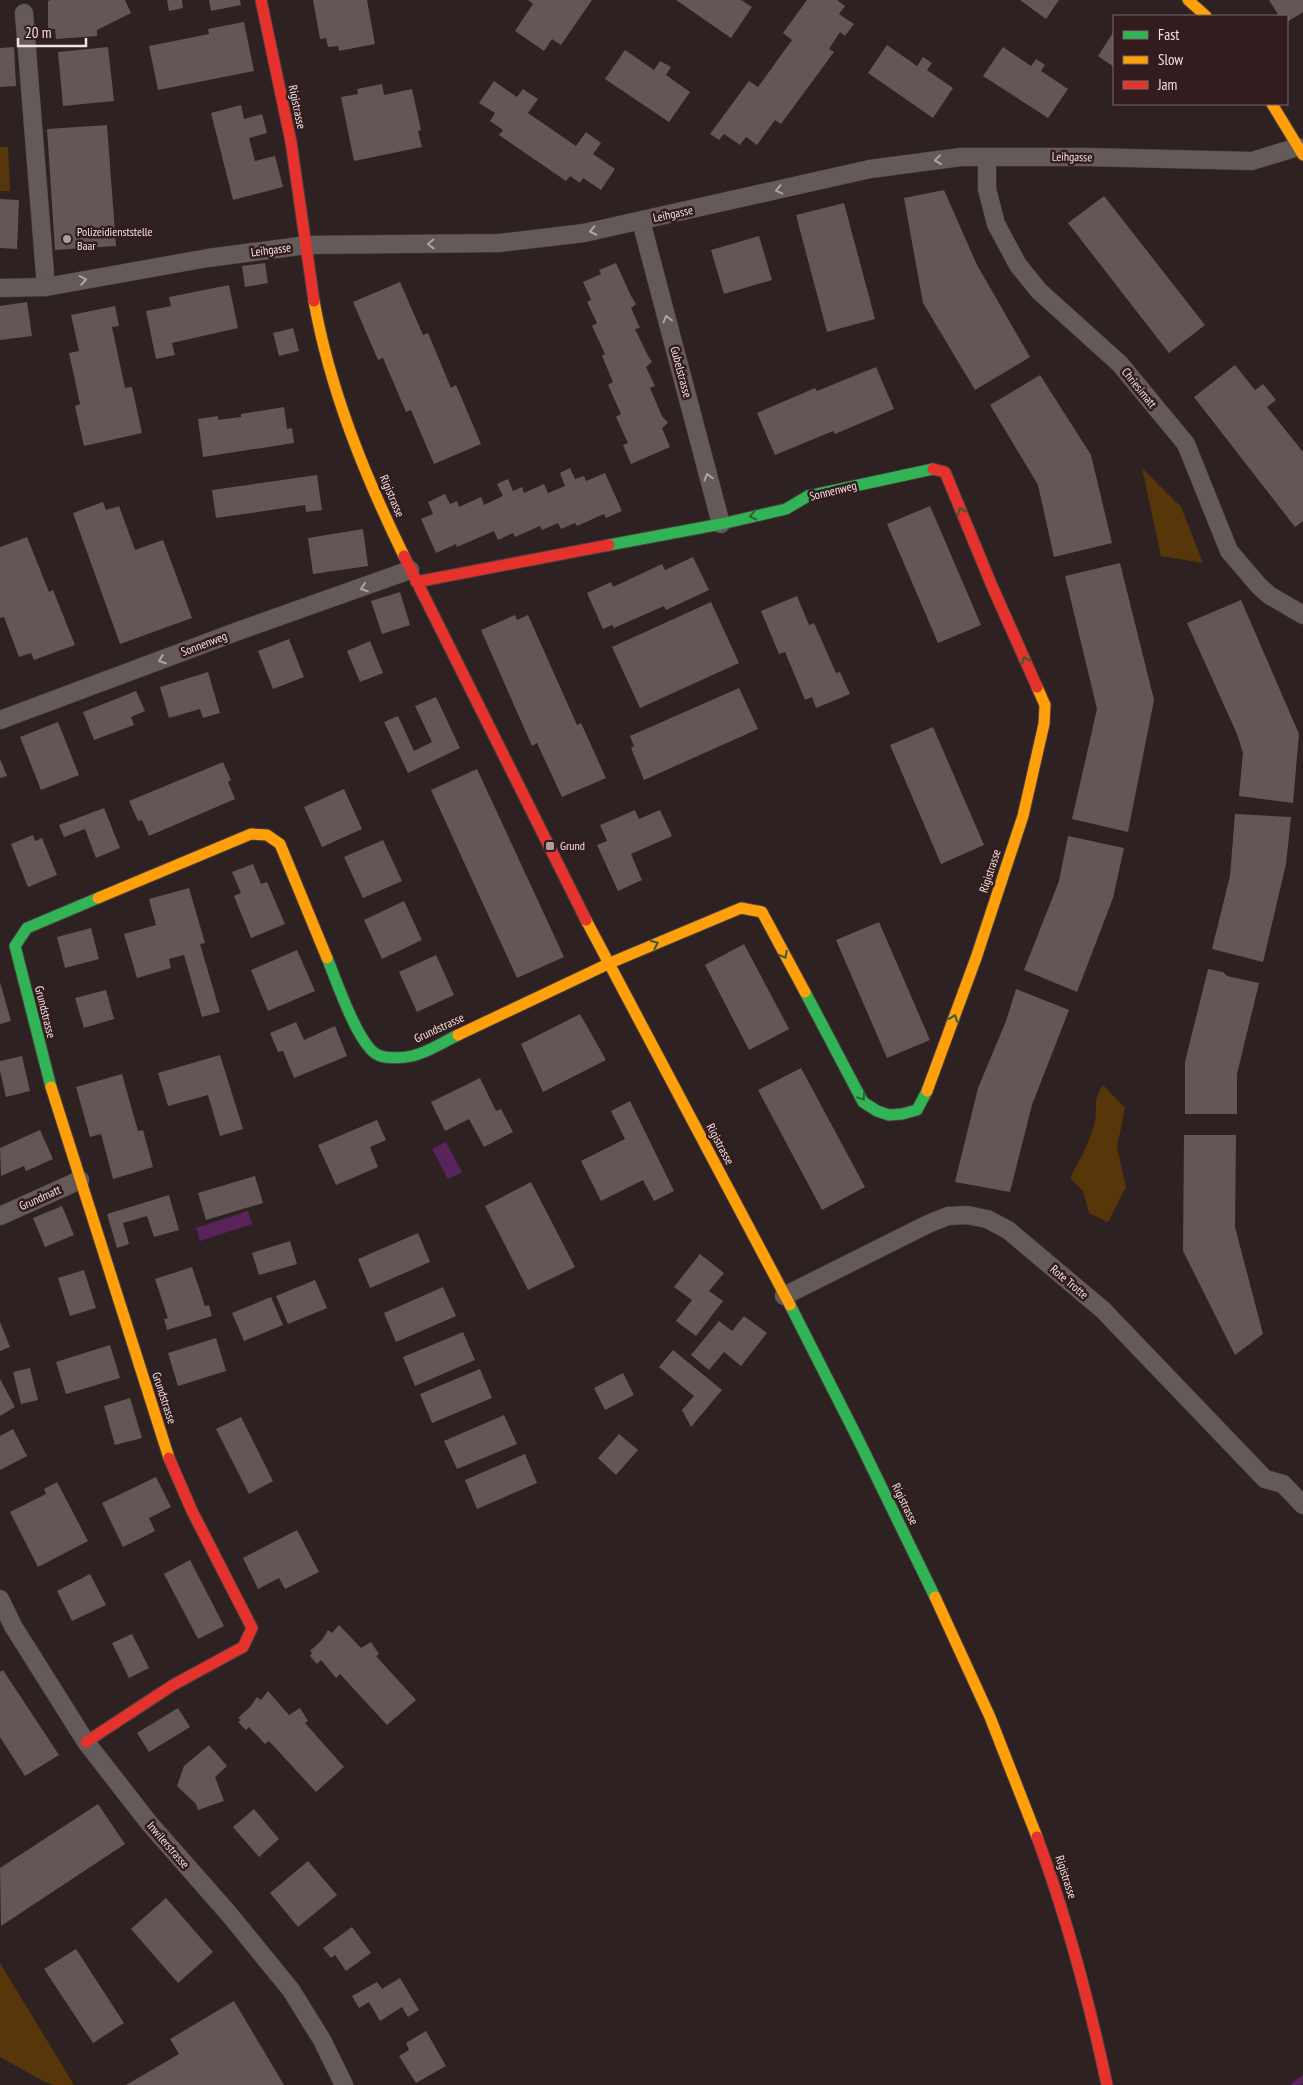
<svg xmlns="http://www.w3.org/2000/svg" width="1303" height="2085" viewBox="0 0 1303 2085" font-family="'PT Sans Narrow',sans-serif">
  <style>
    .green { fill: #57370a }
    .water { fill: #59235c }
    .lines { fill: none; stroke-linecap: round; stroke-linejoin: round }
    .stream { stroke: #59235c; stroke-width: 7 }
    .building { fill: #625756 }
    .street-casing { stroke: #4a3e3f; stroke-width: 19 }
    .fast-casing { stroke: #4a3e3f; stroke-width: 13 }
    .slow-casing { stroke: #4a3e3f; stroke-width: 13 }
    .jam-casing { stroke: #4a3e3f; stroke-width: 13 }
    .street { stroke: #645a5a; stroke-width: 18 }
    .fast { stroke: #30b455; stroke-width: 11 }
    .slow { stroke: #ff9f0a; stroke-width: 11 }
    .jam { stroke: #e5322d; stroke-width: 11 }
    .oneway { stroke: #b2a4a4 }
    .oneway2 { stroke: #326036 }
    .poi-dot { fill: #ad9e9e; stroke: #331c1d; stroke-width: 2 }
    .labels { text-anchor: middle; stroke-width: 5; stroke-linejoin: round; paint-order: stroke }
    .street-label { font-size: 12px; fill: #f1e1e1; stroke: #331c1d }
    .poi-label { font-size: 12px; fill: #f1e1e1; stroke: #331c1d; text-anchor: start }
  </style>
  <rect width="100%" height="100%" fill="#2e2122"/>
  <g class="green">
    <path d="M0,147H8L10,191H0Z"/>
    <path d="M1142,468L1181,507L1203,563L1161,556Z"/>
    <path d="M1103,1085L1125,1108L1117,1147L1126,1187L1108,1222L1089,1213L1083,1191L1070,1178C1079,1161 1089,1144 1094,1125C1099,1109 1091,1103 1103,1085Z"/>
    <path d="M0,1963L74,2085H54L45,2082L0,2057Z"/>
  </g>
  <g class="water">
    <path d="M446,1142L462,1172L448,1179L432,1149Z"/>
    <path d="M248,1211L252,1224L200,1241L196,1228Z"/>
  </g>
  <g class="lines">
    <path class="stream" d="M1295,2085L1303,2079"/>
  </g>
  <g class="building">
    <path d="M50,0H125L131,13L97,30V36L56,39L55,29H48V1Z"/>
    <path d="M167,0H182L183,8L169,11Z"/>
    <path d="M209,0H240L241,5L211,11Z"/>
    <path d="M313,0H367L375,44L339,51L338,46L328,47L326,38L320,39Z"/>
    <path d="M528,0H592L561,45L552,39L544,51L515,31L533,4Z"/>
    <path d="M676,0H741L752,7L731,38Z"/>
    <path d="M807,0H837L845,6L839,14L854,24L845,36L840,32L829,49L834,52L781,124L775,120L757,145L746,137L740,145L724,134L719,140L710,134L749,81L758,87L792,40L783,33Z"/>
    <path d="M1020,0H1059L1046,19Z"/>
    <path d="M1269,0H1303V12L1287,22V16H1279Z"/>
    <path d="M244,22L254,71L158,90L149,46L209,34L208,29Z"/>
    <path d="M1114,31V67L1098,56Z"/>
    <path d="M887,45L917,66L923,57L932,63L927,70L953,88L933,118L868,73Z"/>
    <path d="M14,47L16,86L0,87V48Z"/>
    <path d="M108,47L114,101L63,106L58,52Z"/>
    <path d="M1003,47L1031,66L1036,59L1045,65L1041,71L1068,89L1048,118L983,76Z"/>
    <path d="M625,50L654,70L660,61L671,67L666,75L690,92L669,122L605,79Z"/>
    <path d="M494,81L517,97L523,89L538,99L528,113L576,146L586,132L601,143L593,154L615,169L601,190L583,178L580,183L570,176L566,181L499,135L503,130L490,121L495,113L479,103Z"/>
    <path d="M382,84L384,95L412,89L421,130L418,131L422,147L354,161L341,97L358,94L357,89Z"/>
    <path d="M241,105L244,119L262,114L267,133L249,138L255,161L275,156L283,187L233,200L211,113Z"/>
    <path d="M107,125L116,246L55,250L47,129Z"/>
    <path d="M944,190L977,265L1030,357L975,390L923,303L904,198Z"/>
    <path d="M1104,196L1205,325L1169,353L1068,223Z"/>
    <path d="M0,199L19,200L17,249L0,248Z"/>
    <path d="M844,203L875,319L827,332L796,215Z"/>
    <path d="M759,236L772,280L724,294L711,250Z"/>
    <path d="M265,263L268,283L245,287L242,266Z"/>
    <path d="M616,263L631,296L636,304L631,308L640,328L635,329L647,354L652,362L646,367L655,386L650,388L662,416L668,423L662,428L670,447L631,464L623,445L628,443L616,417L621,414L608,385L613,382L602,356L605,354L592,326L597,323L587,302L591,300L583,282L601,274L599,270Z"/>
    <path d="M400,282L423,335L428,333L451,388L456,385L481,444L434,464L411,410L406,412L383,358L378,360L353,302Z"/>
    <path d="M229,285L238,328L172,343L175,355L156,359L146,311L171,306L169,297Z"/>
    <path d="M27,302L32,336L0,340V306Z"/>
    <path d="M115,306L119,326L112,327L125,388L132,387L142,433L84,446L75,406L80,404L69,353L79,351L71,315Z"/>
    <path d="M293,328L299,351L279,356L273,333Z"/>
    <path d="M1235,365L1255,390L1263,384L1276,400L1267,407L1303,452V521L1295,527L1194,397Z"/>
    <path d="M876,367L894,409L835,434L833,431L775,455L757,413L815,388L817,391Z"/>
    <path d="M1040,375L1091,455L1112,543L1054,557L1038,485L990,405Z"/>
    <path d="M284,407L287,429L292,428L294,443L203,457L198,419L218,416V420L241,417V414Z"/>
    <path d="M570,468L575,479L584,476L586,481L605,473L622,511L606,518L604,514L577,526L575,523L561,529L558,523L542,530L540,526L515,537L513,533L498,540L494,531L457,547L456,544L436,553L421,519L433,514L428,502L445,494L450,504L457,501L459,507L481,497L484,505L503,496L497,484L508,479L513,491L522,487L524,493L544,484L548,493L565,486L560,473Z"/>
    <path d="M317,475L322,510L306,512L305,505L216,518L212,490Z"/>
    <path d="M103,502L106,510L119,506L135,550L163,540L192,618L120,644L73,513Z"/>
    <path d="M930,506L981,625L938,643L887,524Z"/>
    <path d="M363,529L368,566L313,574L308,538Z"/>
    <path d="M27,537L49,592L53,590L75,645L34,660L31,653L19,657L4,617L0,618V547Z"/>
    <path d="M693,557L709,590L666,610L664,606L614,628L612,625L603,629L587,593L611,582L613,587L662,564L665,570Z"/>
    <path d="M1120,563L1154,700L1128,832L1072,819L1097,709L1065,576Z"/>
    <path d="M400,592L410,625L382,634L371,601Z"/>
    <path d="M797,596L809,625L814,623L836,673L840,672L850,694L816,708L812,697L805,700L785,652L779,654L761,611Z"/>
    <path d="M1241,600L1299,734L1293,803L1239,796L1243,753L1237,734L1187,623Z"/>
    <path d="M711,602L739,663L640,708L612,647Z"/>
    <path d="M515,615L517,620L528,615L577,725L581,723L606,778L562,797L537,743L532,746L481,630Z"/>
    <path d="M289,639L304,677L273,689L258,651Z"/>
    <path d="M370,641L383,673L360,682L347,651Z"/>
    <path d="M208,672L220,713L203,718L200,709L169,718L160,687Z"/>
    <path d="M739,688L758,729L644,780L631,748L634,746L630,736Z"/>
    <path d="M136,691L145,711L131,717L134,725L94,740L83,712Z"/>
    <path d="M436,697L460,748L408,773L384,722L398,716L414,751L432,742L415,706Z"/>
    <path d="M58,722L79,775L41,790L20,737Z"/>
    <path d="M933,727L984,845L941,864L890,745Z"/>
    <path d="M0,759L7,776L0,778Z"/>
    <path d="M223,762L231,780L228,782L235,799L149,836L142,820L138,821L129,801Z"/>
    <path d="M477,769L564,957L517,978L431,790Z"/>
    <path d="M344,789L362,829L322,847L304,807Z"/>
    <path d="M104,808L120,848L96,858L85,829L64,837L59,825Z"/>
    <path d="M635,810L639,819L660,810L672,836L631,854L642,880L618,891L597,845L607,841L600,825Z"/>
    <path d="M1235,814L1291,817L1286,864L1263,962L1212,949L1230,876Z"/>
    <path d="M33,835L35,841L42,838L57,875L28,887L11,844Z"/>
    <path d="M1068,836L1124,848L1113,898L1077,992L1024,970L1059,881Z"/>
    <path d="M383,840L402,881L363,898L344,857Z"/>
    <path d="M253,864L261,884L267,882L285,924L251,938L234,896L241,893L232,872Z"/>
    <path d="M189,888L205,943L200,944L220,1012L202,1017L184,955L169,959L171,968L137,978L124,934L156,925L149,899Z"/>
    <path d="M404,901L422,940L382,959L364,920Z"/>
    <path d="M879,922L930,1040L887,1058L836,940Z"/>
    <path d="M91,928L99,959L65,968L57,937Z"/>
    <path d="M744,944L789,1029L749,1050L705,965Z"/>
    <path d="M297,950L315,991L268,1011L251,970Z"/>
    <path d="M436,955L454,995L417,1012L399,972Z"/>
    <path d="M1208,969L1223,972L1227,976L1259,983L1237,1074V1114H1185V1062Z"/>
    <path d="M0,982L11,1021L0,1024Z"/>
    <path d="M1016,989L1069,1010L1032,1105L1010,1192L955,1182L978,1088L1006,1021Z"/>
    <path d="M106,990L114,1019L84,1028L75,998Z"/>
    <path d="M580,1014L606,1060L543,1092L521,1044Z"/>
    <path d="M296,1022L304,1040L335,1026L347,1056L294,1078L283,1051L278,1052L270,1033Z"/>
    <path d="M220,1055L243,1129L220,1136L208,1095L168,1106L158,1073Z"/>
    <path d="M22,1056L30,1091L6,1097L0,1071V1061Z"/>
    <path d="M801,1068L865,1187L822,1210L758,1090Z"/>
    <path d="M122,1074L138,1131L143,1130L153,1167L113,1179L101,1134L90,1137L76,1087Z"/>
    <path d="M480,1078L496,1111L501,1109L513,1132L484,1147L469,1119L445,1131L431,1102Z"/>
    <path d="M630,1101L674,1191L654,1201L643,1180L601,1201L581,1161L625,1139L611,1111Z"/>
    <path d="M377,1120L386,1140L370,1147L378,1167L336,1185L318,1145Z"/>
    <path d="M40,1130L53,1159L26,1171L24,1166L1,1176L0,1148Z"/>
    <path d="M1184,1135H1236L1235,1227L1263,1334L1235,1355L1183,1251Z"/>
    <path d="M255,1176L263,1203L206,1220L198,1193Z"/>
    <path d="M531,1182L575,1267L528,1290L485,1206Z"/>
    <path d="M169,1195L179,1230L154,1237L147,1216L123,1223L129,1244L117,1248L107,1214Z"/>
    <path d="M62,1206L74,1235L45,1247L33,1218Z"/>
    <path d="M418,1233L430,1262L370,1288L358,1259Z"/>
    <path d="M290,1241L297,1264L259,1275L252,1253Z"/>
    <path d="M700,1254L724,1273L709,1291L723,1301L696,1336L676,1321L692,1300L674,1287Z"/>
    <path d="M192,1267L205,1306L209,1305L212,1316L167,1330L164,1319L168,1318L155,1279Z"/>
    <path d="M84,1270L96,1308L70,1316L58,1278Z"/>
    <path d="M315,1280L327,1308L288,1324L276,1296Z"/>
    <path d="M443,1287L456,1316L396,1342L384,1313Z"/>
    <path d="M271,1297L283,1325L244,1341L232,1313Z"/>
    <path d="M744,1316L767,1333L741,1366L724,1352L709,1370L691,1355L719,1321L732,1331Z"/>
    <path d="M0,1322L10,1347L0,1351Z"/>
    <path d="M463,1332L475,1360L415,1386L403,1357Z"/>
    <path d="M216,1338L226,1371L178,1386L168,1353Z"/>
    <path d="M110,1345L120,1378L66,1394L56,1362Z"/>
    <path d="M673,1350L722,1390L691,1427L682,1410L694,1396L659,1367Z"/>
    <path d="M30,1368L38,1400L21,1404L13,1372Z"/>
    <path d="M480,1369L492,1398L432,1423L420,1394Z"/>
    <path d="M623,1373L634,1395L605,1410L594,1388Z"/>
    <path d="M0,1379L15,1407L0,1416Z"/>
    <path d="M130,1398L142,1438L115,1445L104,1406Z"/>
    <path d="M504,1415L517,1444L457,1469L444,1441Z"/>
    <path d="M241,1417L273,1481L249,1494L216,1429Z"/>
    <path d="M13,1429L27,1456L0,1470V1436Z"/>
    <path d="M619,1434L638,1450L616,1475L598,1458Z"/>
    <path d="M525,1454L537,1483L477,1509L465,1480Z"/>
    <path d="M156,1477L171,1507L149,1518L155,1531L123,1547L102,1503Z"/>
    <path d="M57,1482L88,1541L38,1567L10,1512L46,1494L44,1489Z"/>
    <path d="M297,1530L319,1572L285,1589L279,1578L258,1589L243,1558Z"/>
    <path d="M190,1560L224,1626L198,1639L164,1574Z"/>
    <path d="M90,1574L106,1605L72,1621L57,1591Z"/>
    <path d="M339,1625L361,1648L371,1642L379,1654L376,1656L416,1700L387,1725L340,1674L336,1678L321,1660L317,1664L310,1656L312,1653L310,1651L322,1640L328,1630L332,1633Z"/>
    <path d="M132,1634L149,1668L129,1678L112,1643Z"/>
    <path d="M3,1670L59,1755L25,1776L0,1737V1672Z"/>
    <path d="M268,1691L289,1715L300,1708L308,1721L305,1723L344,1767L316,1792L269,1741L265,1744L249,1727L246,1730L238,1722L241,1720L238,1718L250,1707L257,1697L261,1700Z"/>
    <path d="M178,1708L190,1727L149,1752L137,1733Z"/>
    <path d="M209,1745L227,1766L215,1777L224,1801L198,1810L196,1804L177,1786L184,1766Z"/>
    <path d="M98,1804L125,1844L1,1926L0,1868Z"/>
    <path d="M254,1809L279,1839L259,1857L233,1827Z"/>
    <path d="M308,1861L337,1895L298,1927L270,1893Z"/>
    <path d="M166,1898L213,1952L178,1983L131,1929Z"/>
    <path d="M352,1927L371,1953L346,1971L335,1955L331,1958L323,1948Z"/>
    <path d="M76,1949L124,2023L93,2043L44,1969Z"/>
    <path d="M400,1978L419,2010L408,2017L402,2007L380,2021L369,2002L359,2008L352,1996L377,1982L382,1989Z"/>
    <path d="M234,2001L284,2085H126L179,2054L170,2039Z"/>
    <path d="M426,2031L446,2066L416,2083L399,2056L409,2050L406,2043Z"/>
  </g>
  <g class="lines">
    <defs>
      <g id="street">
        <path d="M24,13L46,287"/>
        <path d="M987,157V189L996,224L1018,265L1039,291L1120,364L1186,444L1229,551L1259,586L1269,595L1303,615"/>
        <path d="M641,221L721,524"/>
        <path d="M0,288L46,287L208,258L307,245L499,243L584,233L870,169L961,157H1086L1252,161L1298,147"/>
        <path d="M0,720L241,630L410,570"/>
        <path d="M0,1216L80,1180"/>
        <path d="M784,1296L928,1224L948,1216L967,1215L987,1219L1008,1230L1103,1310L1265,1479L1283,1484L1303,1505"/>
        <path d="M0,1599L13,1626L86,1742L149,1823L229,1914L291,1990L322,2040L344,2085"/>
      </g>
      <g id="fast">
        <path d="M609,545L721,524L786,509L808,496L933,469"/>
        <path d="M327,958C336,979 358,1046 378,1055C387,1059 403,1058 412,1056C427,1053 443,1042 458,1035"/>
        <path d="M805,992L863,1102L877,1111L889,1115L902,1114L917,1110L927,1091"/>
        <path d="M51,1087L15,946L27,928L98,898"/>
        <path d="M790,1305L858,1439L935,1597"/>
      </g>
      <g id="slow">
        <path d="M1188,0L1206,16"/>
        <path d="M1272,104L1303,155"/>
        <path d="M314,301C330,390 364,474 404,556"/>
        <path d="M98,898L251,834L267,835L280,844L327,958"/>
        <path d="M586,920L790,1305"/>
        <path d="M458,1035L610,963L741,908L762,912L805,992"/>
        <path d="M51,1087L169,1458"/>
        <path d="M927,1091L976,958L1023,816L1044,724L1045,705L1037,687"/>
        <path d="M935,1597L990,1717L1037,1837"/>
      </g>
      <g id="jam">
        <path d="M261,0L291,142L314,301"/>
        <path d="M933,469L945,472L992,586L1037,687"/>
        <path d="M404,556L586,920"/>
        <path d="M416,582L609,545"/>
        <path d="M86,1742L173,1685L243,1647L252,1628L192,1511L169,1458"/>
        <path d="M1037,1837C1067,1918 1089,2001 1107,2085"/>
      </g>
    </defs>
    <use href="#street" class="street-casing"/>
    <use href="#fast" class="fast-casing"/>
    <use href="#slow" class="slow-casing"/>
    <use href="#jam" class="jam-casing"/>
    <use href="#street" class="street"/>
    <use href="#fast" class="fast"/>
    <use href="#slow" class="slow"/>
    <use href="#jam" class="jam"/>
  </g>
  <defs><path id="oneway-chevron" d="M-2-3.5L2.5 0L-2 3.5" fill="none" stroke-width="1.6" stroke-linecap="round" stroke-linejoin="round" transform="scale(1.25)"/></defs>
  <g class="oneway">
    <use href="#oneway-chevron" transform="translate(938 160) rotate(173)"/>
    <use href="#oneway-chevron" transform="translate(779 190) rotate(167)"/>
    <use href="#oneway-chevron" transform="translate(593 231) rotate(168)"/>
    <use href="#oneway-chevron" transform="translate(431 244) rotate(179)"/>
    <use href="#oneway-chevron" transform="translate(83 280) rotate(-10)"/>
    <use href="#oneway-chevron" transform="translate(667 319) rotate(-105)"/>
    <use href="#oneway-chevron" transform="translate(708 477) rotate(-105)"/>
    <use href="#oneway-chevron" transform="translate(364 588) rotate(161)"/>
    <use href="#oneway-chevron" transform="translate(162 660) rotate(159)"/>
  </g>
  <g class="oneway2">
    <use href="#oneway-chevron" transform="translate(961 511) rotate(-113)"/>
    <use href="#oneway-chevron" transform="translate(753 516) rotate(167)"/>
    <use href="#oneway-chevron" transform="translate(1025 660) rotate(-114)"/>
    <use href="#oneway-chevron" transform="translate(655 944) rotate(-23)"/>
    <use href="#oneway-chevron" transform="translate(784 955) rotate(62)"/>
    <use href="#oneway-chevron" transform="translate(954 1018) rotate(-70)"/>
    <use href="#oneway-chevron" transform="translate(862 1097) rotate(56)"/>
  </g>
  <g class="poi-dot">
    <circle cx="67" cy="239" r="5"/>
    <rect x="545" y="841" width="10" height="10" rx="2.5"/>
  </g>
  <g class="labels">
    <g class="street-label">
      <text transform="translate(297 107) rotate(78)" y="4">Rigistrasse</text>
      <text transform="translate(1072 157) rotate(1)" y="4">Leihgasse</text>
      <text transform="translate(673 214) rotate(-12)" y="4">Leihgasse</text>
      <text transform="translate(271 250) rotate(-7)" y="4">Leihgasse</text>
      <text transform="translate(681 372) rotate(75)" y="4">Gubelstrasse</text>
      <text transform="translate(1139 388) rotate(51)" y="4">Chriesimatt</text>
      <text transform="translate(833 491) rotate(-14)" y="4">Sonnenweg</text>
      <text transform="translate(392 496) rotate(67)" y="4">Rigistrasse</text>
      <text transform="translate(204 644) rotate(-21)" y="4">Sonnenweg</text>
      <text transform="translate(990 871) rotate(-72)" y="4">Rigistrasse</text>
      <text transform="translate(45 1012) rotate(76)" y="4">Grundstrasse</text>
      <text transform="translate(439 1028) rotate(-25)" y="4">Grundstrasse</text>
      <text transform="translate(720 1144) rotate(62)" y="4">Rigistrasse</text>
      <text transform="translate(40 1198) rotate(-24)" y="4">Grundmatt</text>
      <text transform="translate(1069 1282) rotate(40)" y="4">Rote Trotte</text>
      <text transform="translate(164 1398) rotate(72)" y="4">Grundstrasse</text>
      <text transform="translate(905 1504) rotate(64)" y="4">Rigistrasse</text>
      <text transform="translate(168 1845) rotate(49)" y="4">Inwilerstrasse</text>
      <text transform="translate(1066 1877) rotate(72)" y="4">Rigistrasse</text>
    </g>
    <g class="poi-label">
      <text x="77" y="236">Polizeidienststelle<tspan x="77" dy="14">Baar</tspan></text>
      <text x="560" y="850">Grund</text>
    </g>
  </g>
  <rect x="1113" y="15" width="175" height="90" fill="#331c1d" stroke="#7f6b6b"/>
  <rect x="1123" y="31" width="25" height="8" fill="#30b455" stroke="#7f6b6b"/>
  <text x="1158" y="40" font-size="15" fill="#f1e1e1">Fast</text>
  <rect x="1123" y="56" width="25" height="8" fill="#ff9f0a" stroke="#7f6b6b"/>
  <text x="1158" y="65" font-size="15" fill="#f1e1e1">Slow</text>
  <rect x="1123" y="81" width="25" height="8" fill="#e5322d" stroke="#7f6b6b"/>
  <text x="1158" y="90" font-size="15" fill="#f1e1e1">Jam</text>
  <path d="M18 38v8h68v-8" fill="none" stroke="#f1e1e1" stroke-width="2.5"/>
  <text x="25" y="38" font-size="15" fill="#f1e1e1" stroke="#331c1d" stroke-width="4" paint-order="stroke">20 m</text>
</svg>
